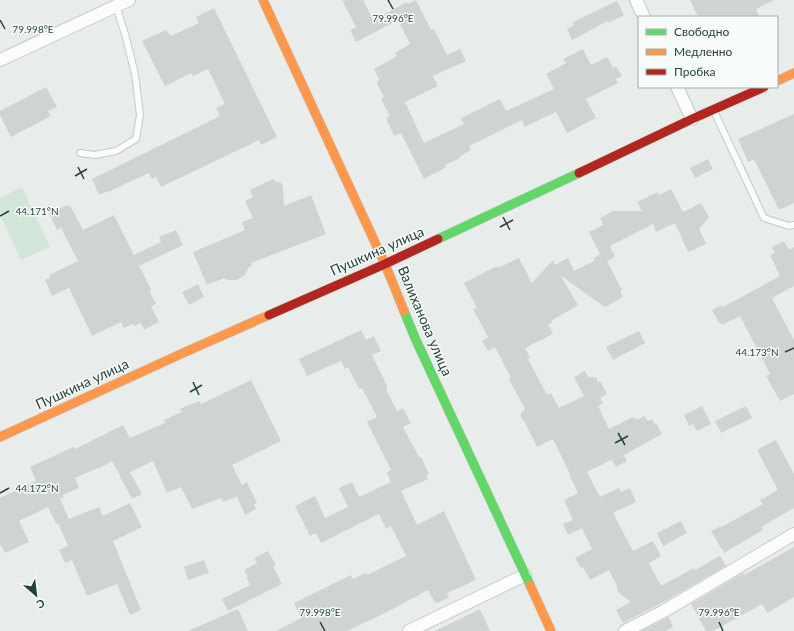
<svg xmlns="http://www.w3.org/2000/svg" width="794" height="631" viewBox="0 0 794 631" font-family="Lato,sans-serif">
  <style>
    .green { fill: #d1e6d8 }
    .building { fill: #cfd4d2 }
    .lines { fill: none; stroke-linecap: round; stroke-linejoin: round }
    .lane-casing { stroke: #c5cac8; stroke-width: 8 }
    .street-casing { stroke: #c5cac8; stroke-width: 14 }
    .fast-casing { stroke: #c3cbc8; stroke-width: 10 }
    .slow-casing { stroke: #c3cbc8; stroke-width: 10 }
    .jam-casing { stroke: #c3cbc8; stroke-width: 10 }
    .lane { stroke: #fcfcfc; stroke-width: 6 }
    .street { stroke: #fcfcfc; stroke-width: 12 }
    .fast { stroke: #63d668; stroke-width: 9 }
    .slow { stroke: #ff974d; stroke-width: 9 }
    .jam { stroke: #b3261e; stroke-width: 9 }
    .ticks { fill: none; stroke: #24423a; stroke-width: 1.5 }
    .labels { text-anchor: middle; stroke-width: 3; stroke-linejoin: round; paint-order: stroke }
    .street-label { font-size: 14px; fill: #24423a; stroke: #f7fbf9 }
    .ticks-label { font-size: 10px; text-anchor: middle; fill: #24423a; stroke: #f7fbf9; stroke-width: 3; stroke-linejoin: round; paint-order: stroke }
  </style>
  <rect width="100%" height="100%" fill="#e8edeb"/>
  <path class="green" d="M22,187L50,247L21,260L0,215V198Z"/>
  <g class="building">
    <path d="M342,0H363L373,20L407,2L408,4L416,0L431,30L434,29L447,55L460,49L466,61L433,76L438,86L405,102L424,143L464,124L461,118L500,99L506,111L554,89L546,74L566,63L563,59L583,49L591,65L607,57L613,68L616,66L622,76L616,79L618,83L586,99L596,118L567,133L556,112L524,127L522,120L469,146L471,150L460,156V158L445,165L446,167L424,179L401,133L394,136L386,118L390,116L381,99L384,97L377,83L379,79L374,69L397,56L395,53L410,44L398,20L356,42L350,30L356,27Z"/>
    <path d="M690,0H774L756,9L760,17H698Z"/>
    <path d="M617,1L624,15L608,23L607,21L593,29L572,40L567,29L574,25L573,22Z"/>
    <path d="M214,8L277,137L261,145L259,140L161,187L156,177L152,179L149,173L108,192V191L99,195L92,179L220,116L216,108L225,104L208,69L193,76L191,73L165,86L142,41L166,30L171,36L199,23L196,17Z"/>
    <path d="M46,87L57,107L48,111L51,116L11,137L0,115V111Z"/>
    <path d="M794,114V203L779,210L754,159L748,162L738,139Z"/>
    <path d="M708,159L713,169L695,178L690,168Z"/>
    <path d="M273,179L276,182H280L283,186L284,206L311,195L326,234L251,263L252,266L248,268L245,275L237,280H228L224,278L207,285L193,252L245,230L242,222L253,218L245,201L253,197L250,190Z"/>
    <path d="M671,189L683,212L701,203L709,217L699,229L706,244L688,252L675,223L656,232L653,224L610,246L615,257L607,261L622,290L620,291L623,297L605,307L561,276L578,305L551,321L552,323L548,324L553,334L525,348L530,358L528,359L547,395L551,393L559,408L584,396L574,377L585,371L589,378L593,376L594,378L596,377L598,382L600,381L607,394L600,398L603,403L598,406L609,429L633,417L637,420L644,416L648,421L652,419L654,424L656,423L662,434L624,455L627,461L616,467L612,460L611,461V460L587,472L600,497L619,488L621,492L630,488L636,502L613,513L633,551L653,541L661,556L649,563L661,586L694,568L695,570L720,556L726,566L660,604L623,623L616,610L631,602L618,592L616,584L609,570L590,580L583,567L581,568L575,558L592,549L582,528L568,535L563,524L573,520L564,500L578,493L569,474H570L553,439L537,447L524,421L521,418V413L525,409L509,379L511,378L495,347L488,351L482,341L488,337L473,309L477,308L464,283L497,266L498,268L519,258L532,283L553,260L555,265L568,258L574,271L594,261V258L600,254L589,232L603,225L600,218L613,211H642L637,202L658,192L659,195Z"/>
    <path d="M67,205L71,207L83,230L114,215L134,255L161,242L159,237L176,230L183,245L139,266L151,289L150,292L156,304L151,306L159,322L144,330L141,323L134,326L132,324L124,328L121,322L92,336L69,288L52,296L45,280L50,278L49,275L78,261L61,228L57,230L49,214Z"/>
    <path d="M784,241L789,250L794,247V286L772,298L794,340V394L780,401L766,376L770,374L740,316L722,325L718,321L712,310L722,305L723,307L780,276L770,255L775,253L772,247Z"/>
    <path d="M198,284L204,297L189,305L182,292Z"/>
    <path d="M361,330L366,340L374,336L381,351L372,355L388,388L386,389L397,411L403,408L411,423L403,427L419,457H421L429,474L426,475L428,479L401,491L417,525L444,511L476,580L447,593L449,597L438,603L437,602L435,603L428,590L385,613L347,631H276L301,618L294,603L351,575L353,579L366,573L367,575L406,556L391,526L386,529L379,514L321,543L316,533L310,536L295,506L315,496L325,518L348,507L339,488L352,482L359,497L391,482L387,473L391,470L367,422L377,417L362,388L359,389L348,367L345,369L341,361L307,376L299,359Z"/>
    <path d="M639,331L645,343L613,360L606,347Z"/>
    <path d="M251,380L281,441L232,465L242,485L247,482L257,503L254,504L256,509L245,515L237,497L223,502L221,498L192,509L181,487L167,493L153,461L130,472L142,494L132,499L112,461L98,469V468L75,478L79,488L63,495L64,497L60,499L69,519L99,507L103,516L130,503L142,527L113,541L141,610L130,615L117,584L87,596L72,560L65,563L59,550L68,546L58,523L56,524L48,507L19,521L29,542L5,553L0,544V498L36,481L30,467L73,447L75,449L123,425L130,438L165,423L164,420L182,412L180,409L199,401L201,404Z"/>
    <path d="M702,406L711,424L697,431L693,424L689,426L684,415Z"/>
    <path d="M746,406L752,418L721,433L715,421Z"/>
    <path d="M776,440L794,474V508L761,527L763,530L724,553L711,531L719,527H721L725,525L763,504L760,500L778,490L757,450Z"/>
    <path d="M681,521L687,533L663,546L657,533Z"/>
    <path d="M794,547V597L767,613L762,604L713,631H706L691,604L743,573L744,575Z"/>
    <path d="M268,551L276,565L273,566L282,584L228,611L222,599L250,585L246,577H248L244,570L257,563L254,558Z"/>
    <path d="M204,560L209,573L188,580L184,567Z"/>
    <path d="M238,609L248,631H188Z"/>
    <path d="M480,609L490,631H434L466,616Z"/>
    <path d="M669,617L673,627L666,631H641Z"/>
  </g>
  <g class="lines">
    <defs>
      <g id="lane">
        <path d="M714,111L764,218L789,226L794,225"/>
        <path d="M80,153L95,155L116,151L136,139L140,115L135,74L125,34L116,6"/>
      </g>
      <g id="street">
        <path d="M636,0L644,17"/>
        <path d="M0,60L129,0"/>
        <path d="M677,87L692,119"/>
        <path d="M409,631L525,575"/>
        <path d="M625,631L664,611L794,534"/>
      </g>
      <g id="fast">
        <path d="M438,239L579,173"/>
        <path d="M404,311L415,338L530,585"/>
      </g>
      <g id="slow">
        <path d="M263,0L385,264L404,311"/>
        <path d="M777,81L794,73"/>
        <path d="M0,437L183,353L269,315"/>
        <path d="M530,585L551,631"/>
      </g>
      <g id="jam">
        <path d="M579,173L692,119L764,87"/>
        <path d="M269,315L385,264L438,239"/>
      </g>
    </defs>
    <use href="#lane" class="lane-casing"/>
    <use href="#street" class="street-casing"/>
    <use href="#fast" class="fast-casing"/>
    <use href="#slow" class="slow-casing"/>
    <use href="#jam" class="jam-casing"/>
    <use href="#lane" class="lane"/>
    <use href="#street" class="street"/>
    <use href="#fast" class="fast"/>
    <use href="#slow" class="slow"/>
    <use href="#jam" class="jam"/>
  </g>
  <path class="ticks" d="M388,0L393,9M0,20L5,29M78,167L84,179M75,176L87,169M0,216L9,211M503,217L510,230M500,227L513,220M785,352L794,348M193,382L199,395M190,392L202,385M618,433L625,445M615,443L628,436M0,493L9,488M320,622L325,631M719,622L723,631"/>
  <g class="labels">
    <g class="street-label">
      <text transform="translate(377 251) rotate(-24)" y="5">Пушкина улица</text>
      <text transform="translate(425 321) rotate(67)" y="5">Валиханова улица</text>
      <text transform="translate(82 384) rotate(-25)" y="5">Пушкина улица</text>
    </g>
  </g>
  <g class="ticks-label">
    <text x="393" y="22">79.996°E</text>
    <text x="33" y="33">79.998°E</text>
    <text x="37" y="215">44.171°N</text>
    <text x="757" y="356">44.173°N</text>
    <text x="37" y="492">44.172°N</text>
    <text x="320" y="616">79.998°E</text>
    <text x="719" y="616">79.996°E</text>
  </g>
  <rect x="638" y="16" width="140" height="72" fill="#f7fbf9" stroke="#a3b1ad"/>
  <rect x="646" y="29" width="20" height="6" fill="#63d668" stroke="#a3b1ad"/>
  <text x="674" y="36" font-size="12" fill="#24423a">Свободно</text>
  <rect x="646" y="49" width="20" height="6" fill="#ff974d" stroke="#a3b1ad"/>
  <text x="674" y="56" font-size="12" fill="#24423a">Медленно</text>
  <rect x="646" y="69" width="20" height="6" fill="#b3261e" stroke="#a3b1ad"/>
  <text x="674" y="76" font-size="12" fill="#24423a">Пробка</text>
  <g transform="translate(36 595) rotate(152)" stroke="#f7fbf9" stroke-width="3" paint-order="stroke">
  <path d="M0-3L7 15L0 10L-7 15Z" fill="#24423a"/>
  <text y="-6" font-size="11" font-weight="bold" text-anchor="middle" fill="#24423a">С</text>
  </g>
</svg>
